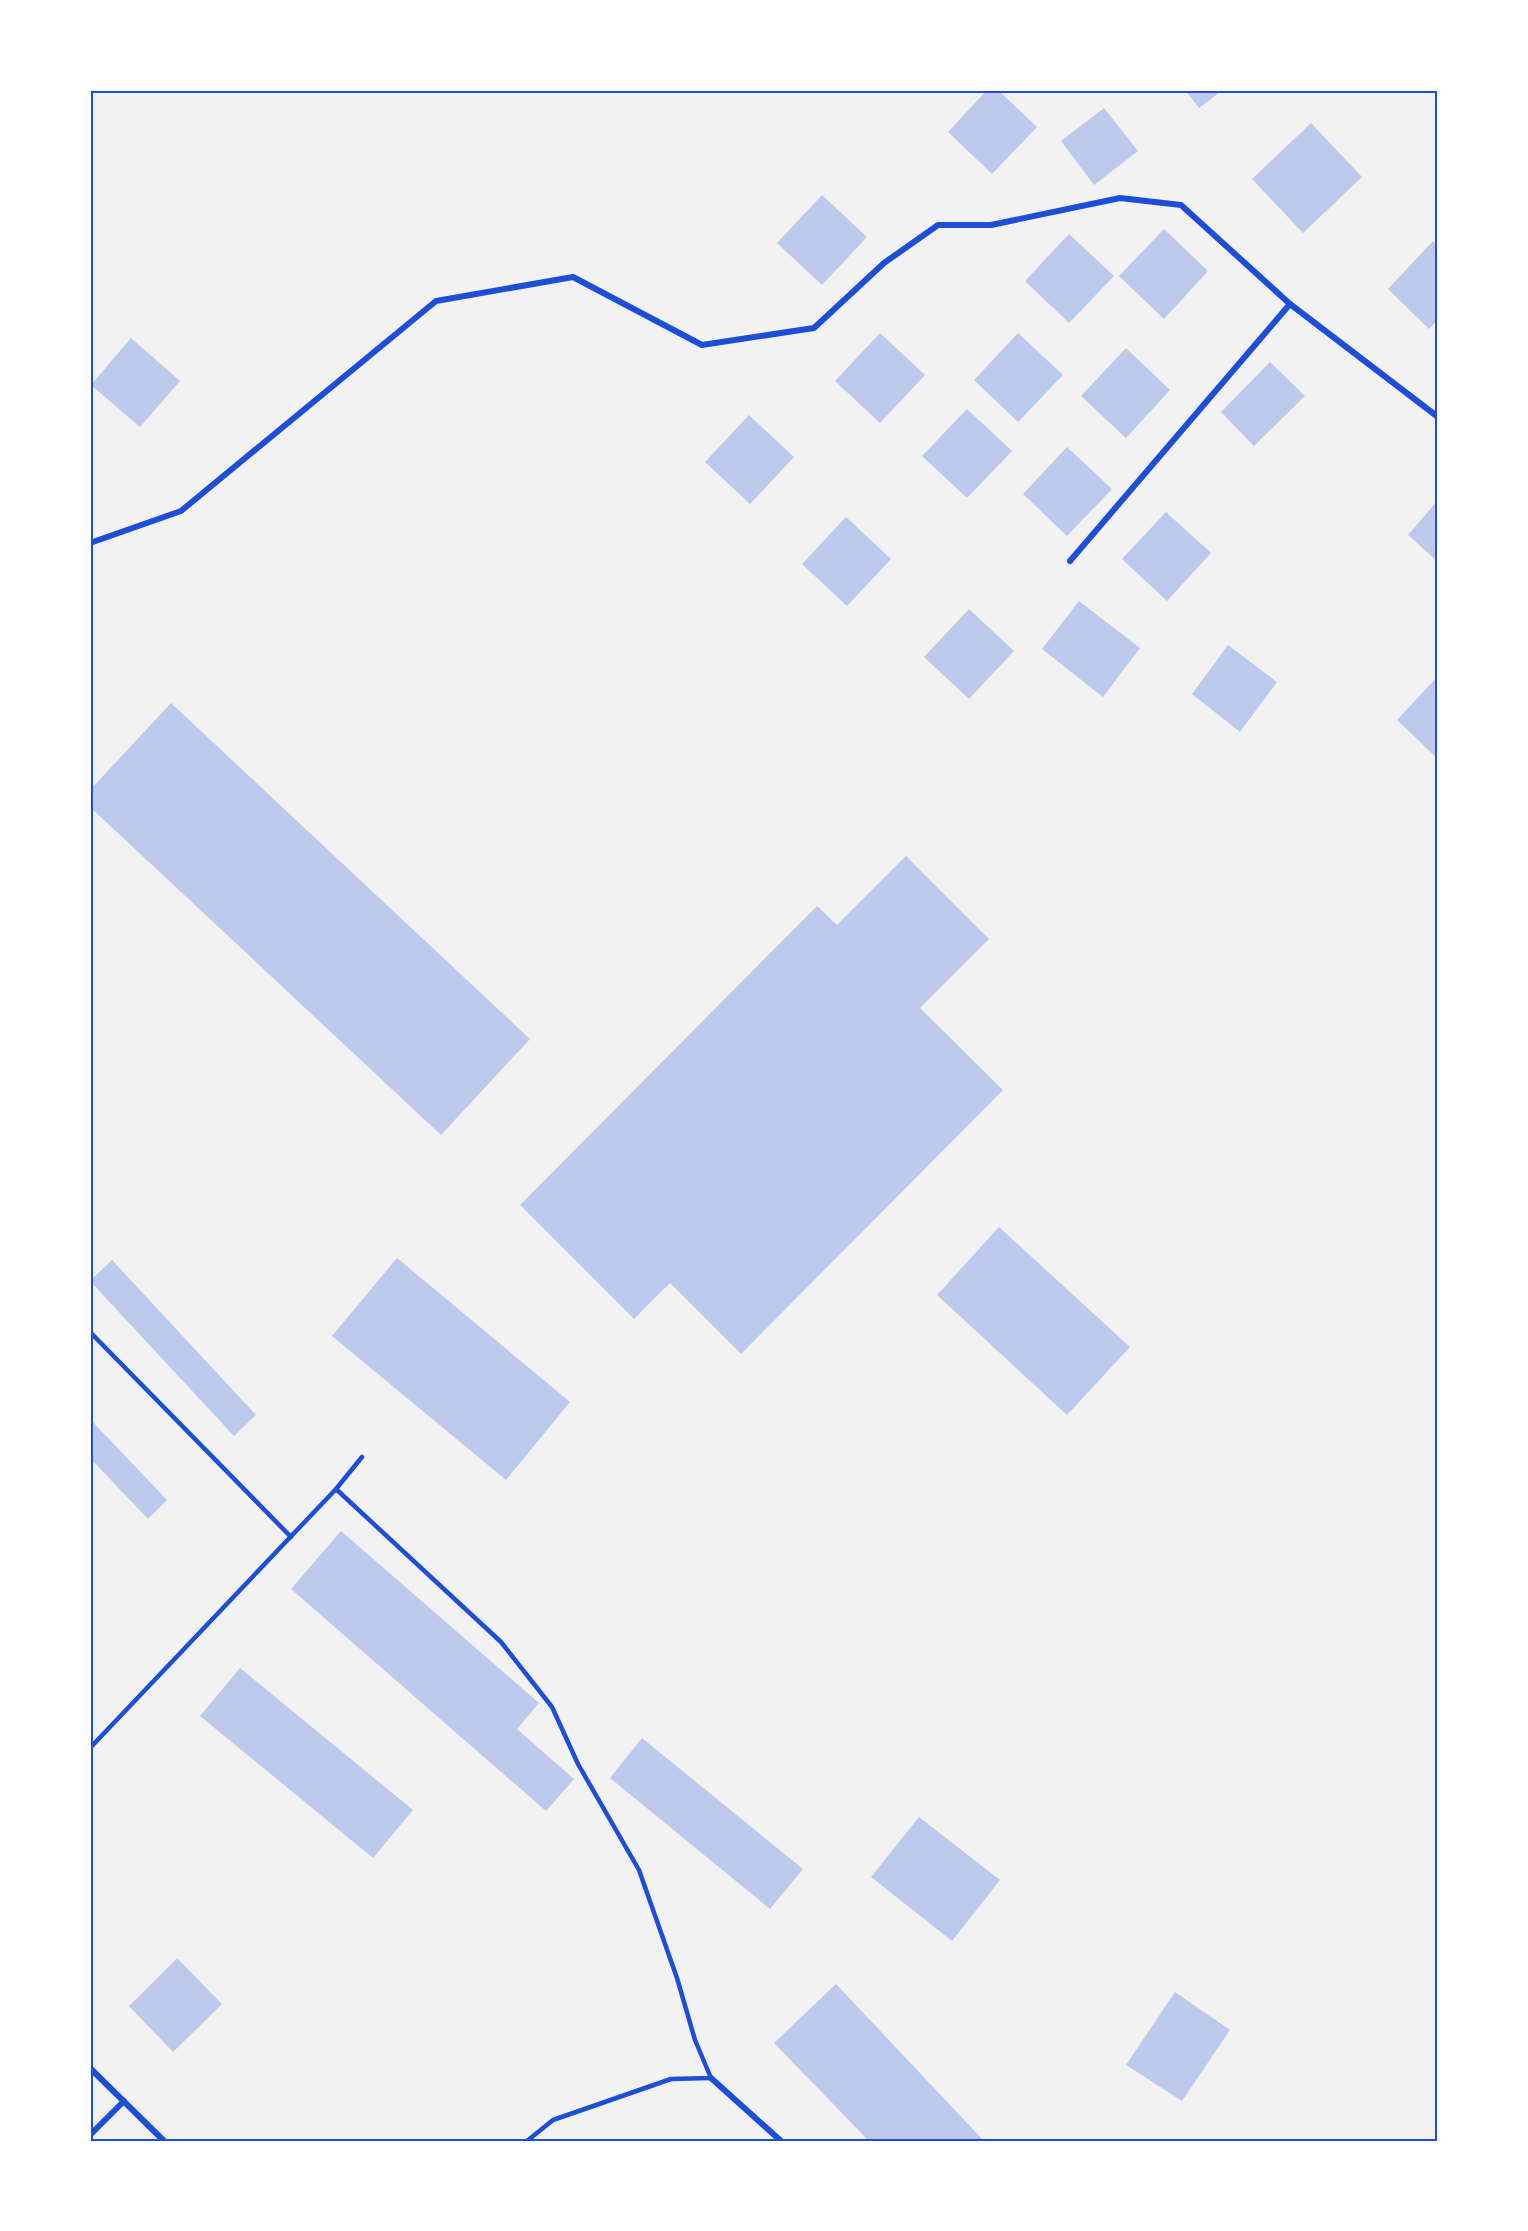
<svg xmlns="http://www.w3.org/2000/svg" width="1528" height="2231" viewBox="0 0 1528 2231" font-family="Georgia,serif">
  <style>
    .building { fill: #bdc9ec }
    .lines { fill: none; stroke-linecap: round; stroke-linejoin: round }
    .service { stroke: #1d4ed8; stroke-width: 4.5 }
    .minor { stroke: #1d4ed8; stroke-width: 6 }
    .neatline { fill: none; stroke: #1d4ed8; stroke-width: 2 }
  </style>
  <rect width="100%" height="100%" fill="#f2f2f2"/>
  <g class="building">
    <path d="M987,90H998L1037,127L992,174L948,132Z"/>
    <path d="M1185,90H1223L1199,108Z"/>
    <path d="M1104,108L1138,151L1094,185L1061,141Z"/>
    <path d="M1311,123L1362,177L1303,233L1252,179Z"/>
    <path d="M822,195L867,237L822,285L777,243Z"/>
    <path d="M1164,229L1208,271L1164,319L1119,276Z"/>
    <path d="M1069,234L1114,276L1069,323L1025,281Z"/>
    <path d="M1433,241L1438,246V319L1429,329L1388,289Z"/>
    <path d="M880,333L925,375L880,423L835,381Z"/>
    <path d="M1018,333L1063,375L1018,422L974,380Z"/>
    <path d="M131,338L180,381L140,427L91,385Z"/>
    <path d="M1126,348L1170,390L1126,438L1081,396Z"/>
    <path d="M1270,362L1305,396L1254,446L1221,412Z"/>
    <path d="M967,409L1012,451L967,498L922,456Z"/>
    <path d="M749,415L794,457L750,504L705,462Z"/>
    <path d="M1067,447L1112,489L1067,536L1023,494Z"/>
    <path d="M1438,500V562L1408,535Z"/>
    <path d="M1166,512L1211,553L1167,601L1122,559Z"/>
    <path d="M846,517L891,559L847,606L802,564Z"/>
    <path d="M1079,601L1140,648L1103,697L1042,649Z"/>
    <path d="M969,609L1014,651L969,699L924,657Z"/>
    <path d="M1228,645L1277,682L1240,732L1192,694Z"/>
    <path d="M1438,676V759L1397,720Z"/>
    <path d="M171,703L530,1039L441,1135L90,807V790Z"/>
    <path d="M906,856L989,939L920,1008L1003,1090L741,1354L670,1283L634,1319L520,1205L817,906L837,925Z"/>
    <path d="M999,1227L1130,1347L1067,1415L937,1295Z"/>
    <path d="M397,1258L570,1402L506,1480L332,1336Z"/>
    <path d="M112,1260L256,1415L234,1436L90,1281Z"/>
    <path d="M90,1419L167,1500L148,1519L90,1458Z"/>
    <path d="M341,1531L539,1703L517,1729L574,1779L546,1811L291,1589Z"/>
    <path d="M240,1668L413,1810L373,1858L200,1716Z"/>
    <path d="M642,1738L803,1869L770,1909L610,1778Z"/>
    <path d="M919,1817L1000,1880L952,1941L871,1877Z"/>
    <path d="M177,1958L222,2004L173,2052L129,2006Z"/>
    <path d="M836,1984L984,2141H869L774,2043Z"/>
    <path d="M1175,1992L1230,2030L1182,2101L1126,2065Z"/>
  </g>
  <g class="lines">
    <g class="service">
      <path d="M90,1332L291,1537"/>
      <path d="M336,1489L501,1642L552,1707L578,1764L639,1870L677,1978L695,2040L711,2078L671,2079L553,2120L527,2141"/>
      <path d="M90,1748L336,1489L362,1457"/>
    </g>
    <g class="minor">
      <path d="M90,543L181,511L436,301L573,277L702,345L814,328L884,263L938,225H991L1120,198L1181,205L1290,304L1438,417"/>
      <path d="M1070,561L1290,304"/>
      <path d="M90,2068L164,2141"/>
      <path d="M711,2078L781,2141"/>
      <path d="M90,2135L124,2101"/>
    </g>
  </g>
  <rect width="1528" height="2231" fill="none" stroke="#ffffff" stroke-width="183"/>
  <rect x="92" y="92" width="1344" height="2048" class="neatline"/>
</svg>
